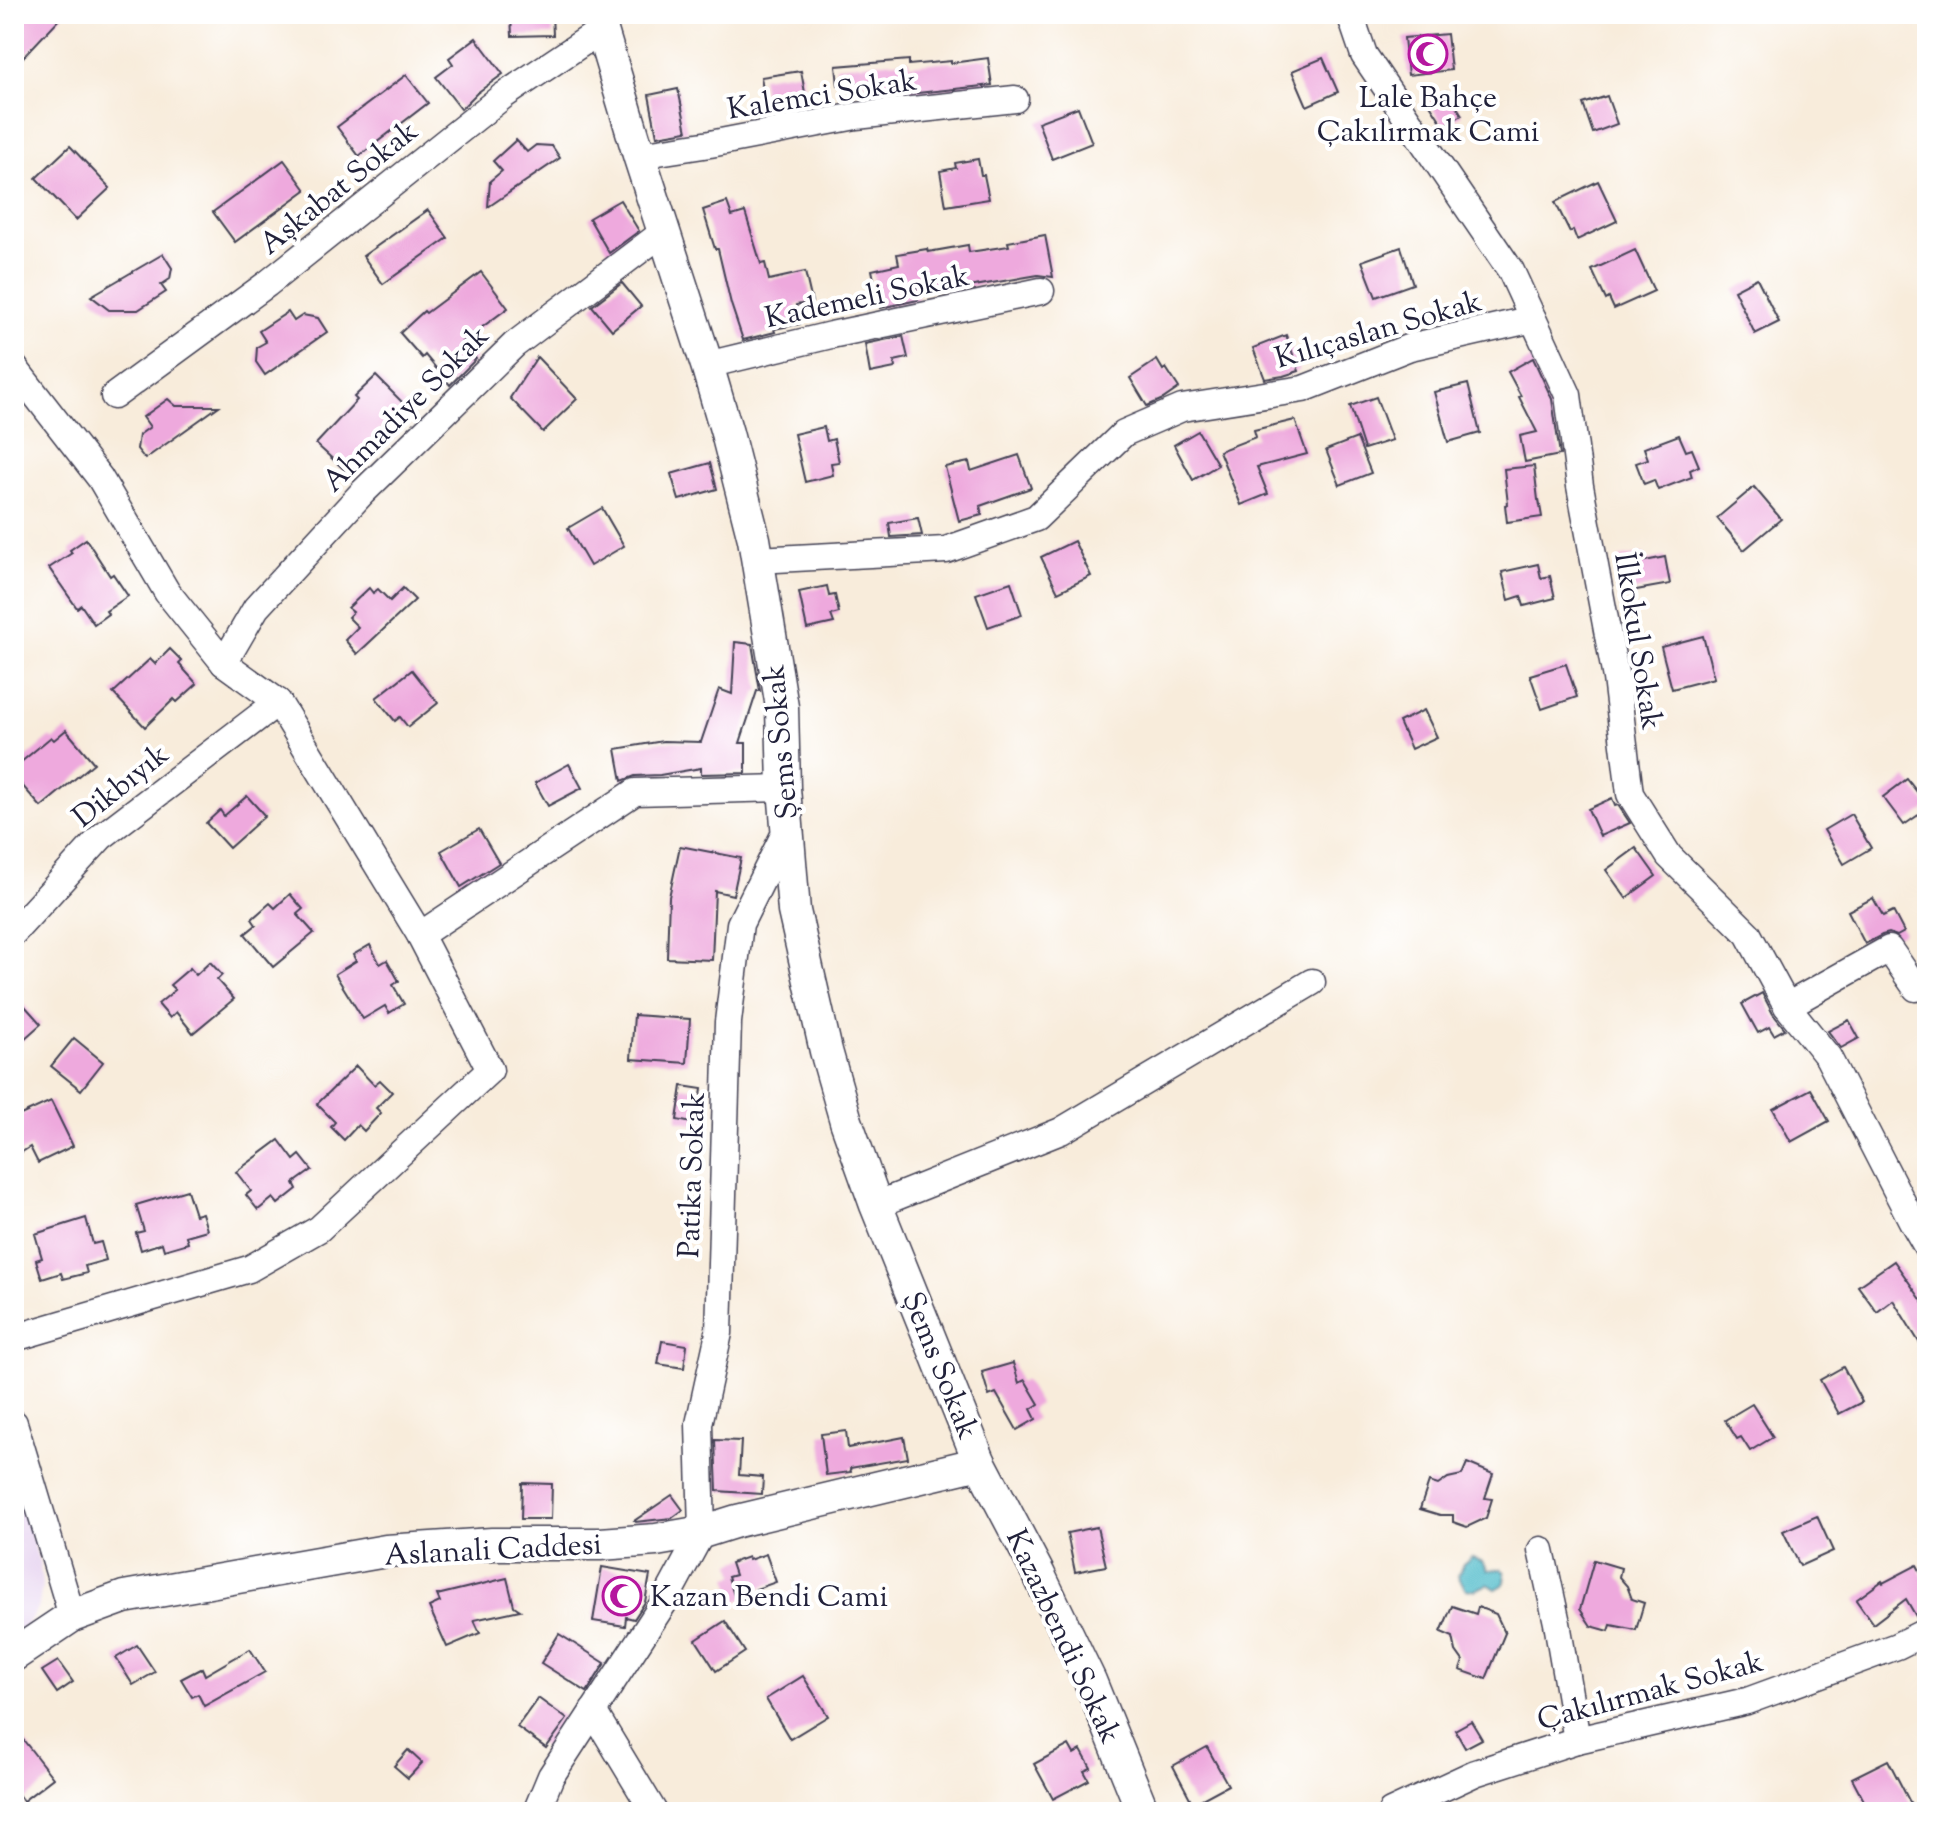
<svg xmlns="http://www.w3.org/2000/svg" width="1941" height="1826" viewBox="0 0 1941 1826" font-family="'Sorts Mill Goudy',serif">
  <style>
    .built { fill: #e6d3f0 }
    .water { fill: #4fbbca; stroke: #386e82; stroke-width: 2 }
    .building { fill: #eea9dd }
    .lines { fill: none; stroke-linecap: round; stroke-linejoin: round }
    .minor-casing { stroke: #424053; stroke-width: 29 }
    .tertiary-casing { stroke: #424053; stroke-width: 35 }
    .minor { stroke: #fff; stroke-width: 26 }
    .tertiary { stroke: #fff; stroke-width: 32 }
    .labels { text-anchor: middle; stroke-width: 8; stroke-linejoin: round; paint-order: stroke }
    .street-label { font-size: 30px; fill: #22223b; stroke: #fff }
    .poi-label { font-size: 30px; fill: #22223b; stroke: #fff }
  </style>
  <rect width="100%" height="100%" fill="#fff"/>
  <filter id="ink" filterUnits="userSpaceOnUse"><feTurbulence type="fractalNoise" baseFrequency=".0125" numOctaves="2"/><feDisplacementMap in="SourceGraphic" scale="16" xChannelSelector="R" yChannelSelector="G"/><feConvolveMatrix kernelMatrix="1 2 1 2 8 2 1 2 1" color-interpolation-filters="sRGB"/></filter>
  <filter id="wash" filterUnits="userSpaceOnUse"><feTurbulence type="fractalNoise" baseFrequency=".006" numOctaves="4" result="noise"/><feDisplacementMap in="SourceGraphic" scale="32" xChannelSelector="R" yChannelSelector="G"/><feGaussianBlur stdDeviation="1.8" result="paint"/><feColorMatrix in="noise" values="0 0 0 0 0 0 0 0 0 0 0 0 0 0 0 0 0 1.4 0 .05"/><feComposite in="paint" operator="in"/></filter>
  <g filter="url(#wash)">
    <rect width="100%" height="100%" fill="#f8ecdb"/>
    <path class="built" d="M14,1479L40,1565L42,1586L39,1605L27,1625L14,1633Z"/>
    <path class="water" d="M1472,1557L1483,1562L1488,1570L1502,1569L1505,1572V1582L1503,1585L1496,1589L1488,1584L1475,1590L1466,1589L1458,1576L1463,1564Z"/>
    <g id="blocks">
      <g class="building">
        <path d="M14,14H64L14,67Z"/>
        <path d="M511,14H552L553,35L512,36Z"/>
        <path d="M1447,34L1451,70L1408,75L1404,38Z"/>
        <path d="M476,38L503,74L477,93L461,109L436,77L453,64L449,58Z"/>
        <path d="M988,58L992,85L880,97L878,81L838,85L836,66L909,60V65L951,61V63Z"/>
        <path d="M1323,58L1338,92L1307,106L1292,71Z"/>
        <path d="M801,71L808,109L767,117L761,77Z"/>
        <path d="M406,75L428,103L359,156L337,127Z"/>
        <path d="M678,89L687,131L657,136L649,95Z"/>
        <path d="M1447,91L1462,115L1444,126L1429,103Z"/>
        <path d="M1607,96L1617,124L1593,133L1583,104Z"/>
        <path d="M1078,107L1092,143L1052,159L1038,122Z"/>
        <path d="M516,140L527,152L536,145L552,146L560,158L488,207L490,181L502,171L493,161Z"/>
        <path d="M70,146L110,188L76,220L36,178Z"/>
        <path d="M978,159L981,175H984L989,199L946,206L940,171L956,168L955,163Z"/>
        <path d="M284,160L306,190L235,242L213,212Z"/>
        <path d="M1598,181L1617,221L1577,240L1573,230L1570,232L1555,202Z"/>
        <path d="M620,200L639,231L609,253L589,218Z"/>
        <path d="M727,202L732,216L745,212L761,264L765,263L769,280L805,272L812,302L796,305L800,324L774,329L775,332L743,340L731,304L718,249H715L703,210Z"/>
        <path d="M428,210L448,238L383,284L363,256Z"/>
        <path d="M1045,235L1053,277L1038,275L951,290L949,281L916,287L918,300L880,308L872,270L899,264L897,254L927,249L928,252L968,245L969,252L1009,246L1008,242Z"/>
        <path d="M1401,247L1413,284L1376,297L1362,261Z"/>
        <path d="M1635,250L1654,291L1614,309L1609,298L1606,300L1592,270Z"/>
        <path d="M163,254L172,268L170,279L161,285L166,292L138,310H109L91,296Z"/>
        <path d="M481,272L508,308L462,342L476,359L450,385L425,355L422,358L400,333L424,311L426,313Z"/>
        <path d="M1757,278L1779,322L1755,334L1734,290Z"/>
        <path d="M622,283L641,306L612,330L592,306Z"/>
        <path d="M288,312L294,321L303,315L318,318L327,332L265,375L256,362L257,347L266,342L259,331Z"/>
        <path d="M1286,335L1299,371L1283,376L1265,379L1253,348Z"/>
        <path d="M903,336L908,358L894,361L895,368L870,373L865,344Z"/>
        <path d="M537,357L577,399L543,432L510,398Z"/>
        <path d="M1533,358L1552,399L1560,455L1525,462L1520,436L1537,432L1519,397L1521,396L1508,372Z"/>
        <path d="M1157,360L1163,370L1166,368L1179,388L1163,399L1147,406L1130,378Z"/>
        <path d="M376,376L405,405L370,439L375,443L348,473L316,444L357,400L354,397Z"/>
        <path d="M1468,384L1480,433L1448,442L1434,392Z"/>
        <path d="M1376,397L1392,440L1364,449L1350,406Z"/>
        <path d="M168,399L176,406H219L145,459L137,449L139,435L150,427L143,417Z"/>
        <path d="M1295,420L1307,454L1257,467L1268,494L1241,505L1219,451L1256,437L1254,430Z"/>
        <path d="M824,427L827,441L834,439L839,462L831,463L833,475L805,482L794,434Z"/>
        <path d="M1198,431L1218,465L1193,480L1174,445Z"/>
        <path d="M1679,435L1686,451L1692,449L1699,466L1690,470L1692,477L1658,490L1654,480L1644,484L1636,463L1648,459L1644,448Z"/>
        <path d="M1357,438L1371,473L1340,485L1326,450Z"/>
        <path d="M1019,455L1031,488L980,506L982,515L959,521L945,467L969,462L971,471Z"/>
        <path d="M710,463L717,489L679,500L671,474Z"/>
        <path d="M1534,466L1538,500H1539L1542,517L1507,522L1505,505L1508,504L1504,469Z"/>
        <path d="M1754,487L1781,519L1744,550L1717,518Z"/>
        <path d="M602,508L624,546L590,566L568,528Z"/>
        <path d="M918,518L922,535L891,537L889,523Z"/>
        <path d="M86,539L110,576L113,574L128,596L106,611L108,614L94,624L81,605L77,608L49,568L72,553L70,550Z"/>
        <path d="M1074,541L1091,576L1058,592L1041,557Z"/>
        <path d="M1644,554L1645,561L1665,557L1670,584L1625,592L1619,558Z"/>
        <path d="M1538,564L1541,578L1550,576L1555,598L1524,606L1521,596L1509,600L1502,572Z"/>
        <path d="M1011,582L1022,615L988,627L976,594Z"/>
        <path d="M827,586L829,596L835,595L839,613L831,615L834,623L807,629L799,592Z"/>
        <path d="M369,588L373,593L378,589L390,601L403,588L415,600L357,654L345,640L358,627L348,617L353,612L348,608Z"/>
        <path d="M1703,636L1714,678L1672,689L1661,647Z"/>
        <path d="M735,642L752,644L760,691H757L740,743H746V773L701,774V768L660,775L635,776L622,781L616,749L663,741L701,742L719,689L732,694Z"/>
        <path d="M170,649L182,661L179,664L197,684L177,702L174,699L145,727L113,693L150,659L155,664Z"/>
        <path d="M1566,664L1577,697L1542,709L1530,675Z"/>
        <path d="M412,670L438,703L408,727L400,717L395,721L376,698Z"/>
        <path d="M1424,710L1437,737L1411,749L1399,722Z"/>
        <path d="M66,730L94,763L41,807L14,776V768L51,737L54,740Z"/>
        <path d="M569,764L582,788L548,806L535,783Z"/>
        <path d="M1907,779L1927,805V809L1904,825L1883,797Z"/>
        <path d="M247,796L265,816L229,848L206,823L220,810L224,816Z"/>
        <path d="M1612,798L1615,806L1618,805L1630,823L1600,836L1588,809Z"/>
        <path d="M1851,814L1871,848L1844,864L1824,830Z"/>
        <path d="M479,829L499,863L461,887L441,851Z"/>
        <path d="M680,846L741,858L733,895L715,891L712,960L667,958L669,897Z"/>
        <path d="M1636,848L1656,876L1626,898L1606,870Z"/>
        <path d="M290,894L303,909L297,914L314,933L273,967L245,934L256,925L252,919L270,903L275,908Z"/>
        <path d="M1873,898L1883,916L1893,911L1904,932L1897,936L1889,933L1882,935L1865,944L1848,911Z"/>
        <path d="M370,945L380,964L387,960L399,981L393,985L404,1004L389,1013L385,1006L363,1019L335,974L356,961L353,955Z"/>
        <path d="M210,962L222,975L217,980L234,999L193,1033L176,1012L170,1018L158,1004L175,990L170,985L190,968L196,975Z"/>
        <path d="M1762,993L1773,1014L1785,1029L1774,1035L1769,1027L1758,1033L1742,1004Z"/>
        <path d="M24,1005L41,1024L14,1048V1013Z"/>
        <path d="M634,1015L690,1019L687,1063L631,1059Z"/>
        <path d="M1849,1020L1859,1038L1841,1048L1828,1031Z"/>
        <path d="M74,1038L103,1062L81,1090L51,1066Z"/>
        <path d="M356,1066L374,1085L380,1080L392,1092L376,1108L381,1113L364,1131L358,1125L344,1140L331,1127L335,1122L317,1104Z"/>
        <path d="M682,1086L702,1089L697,1124L677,1120Z"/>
        <path d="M1811,1089L1829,1121L1791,1142L1773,1109Z"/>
        <path d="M51,1101L73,1146L38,1163L30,1147L14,1157V1118Z"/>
        <path d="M279,1140L294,1160L300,1155L312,1170L294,1183L297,1189L278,1204L273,1198L258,1210L246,1195L251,1191L236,1172Z"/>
        <path d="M187,1190L195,1215L202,1213L207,1230L186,1236L188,1243L164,1250L162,1243L141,1250L136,1233L144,1231L136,1205Z"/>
        <path d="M86,1218L93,1244L101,1242L106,1260L85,1266L87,1273L63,1279L61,1273L42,1279L36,1260L42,1258L35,1234Z"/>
        <path d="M1894,1261L1927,1308V1355L1893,1300L1877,1312L1858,1286Z"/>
        <path d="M662,1341L687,1345L684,1368L658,1364Z"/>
        <path d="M1013,1363L1019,1383L1025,1380L1039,1404L1031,1409L1036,1419L1017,1430L996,1393L989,1396L982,1372Z"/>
        <path d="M1843,1367L1862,1402L1839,1414L1820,1380Z"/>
        <path d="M1752,1404L1773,1437L1750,1451L1741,1437L1737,1439L1725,1420Z"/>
        <path d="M846,1431L848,1448L904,1437L908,1458L850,1468L851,1472L826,1475L821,1434Z"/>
        <path d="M715,1440L741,1441L739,1475L763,1477L762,1494L717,1491Z"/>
        <path d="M1467,1463L1493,1474L1485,1498L1492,1499L1486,1518L1467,1527L1453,1522V1515H1440L1420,1509L1429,1482L1438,1485L1448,1478L1462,1475Z"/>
        <path d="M522,1483L552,1484L551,1519H521Z"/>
        <path d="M672,1495L683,1510L672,1518L635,1522L634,1521Z"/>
        <path d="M1817,1516L1833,1551L1800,1566L1783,1531Z"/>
        <path d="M1097,1527L1106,1566L1075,1572L1067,1533Z"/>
        <path d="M766,1554L776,1582L756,1589L758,1594L736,1601L728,1577L735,1575L731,1563L748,1557L749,1560Z"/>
        <path d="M1594,1560L1621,1568L1619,1577L1627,1586L1632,1599L1644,1603L1636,1630L1611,1625L1609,1631L1591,1626L1580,1609Z"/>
        <path d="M1917,1565L1927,1584V1615L1917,1618L1906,1599L1873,1624L1856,1600L1882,1581L1883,1583Z"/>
        <path d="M602,1567L650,1575L645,1602L634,1619L626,1617L625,1626L593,1621Z"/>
        <path d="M507,1578L514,1606L520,1610L474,1620L480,1633L447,1647L429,1607L440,1602L437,1595Z"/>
        <path d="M1452,1606L1476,1614L1478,1607L1496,1614L1505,1633L1486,1679L1460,1670L1463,1661L1456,1651L1453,1637L1441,1632Z"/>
        <path d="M725,1621L745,1652L716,1671L696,1640Z"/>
        <path d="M559,1634L605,1663L587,1692L541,1663Z"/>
        <path d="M137,1645L155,1672L133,1685L116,1658Z"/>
        <path d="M250,1649L265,1672L204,1706L198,1694L192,1697L181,1679L202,1668L205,1675Z"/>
        <path d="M58,1661L73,1682L57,1693L42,1671Z"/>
        <path d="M803,1676L828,1716L790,1739L766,1699Z"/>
        <path d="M538,1698L567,1719L546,1748L517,1727Z"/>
        <path d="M1471,1721L1482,1739L1465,1748L1455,1730Z"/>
        <path d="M14,1728L53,1778L23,1801L14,1789Z"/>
        <path d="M1069,1745L1074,1754L1081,1750L1091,1768L1084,1771L1089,1780L1053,1799L1034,1764Z"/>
        <path d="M1207,1747L1228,1785L1193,1804L1173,1766Z"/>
        <path d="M408,1750L422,1763L408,1778L394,1766Z"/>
        <path d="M1888,1760L1915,1812H1870L1852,1778Z"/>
      </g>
    </g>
  </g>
  <g filter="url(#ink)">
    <use href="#blocks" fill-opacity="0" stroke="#424053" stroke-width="2"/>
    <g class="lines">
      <defs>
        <g id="minor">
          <path d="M1350,14L1364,55L1511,271L1568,395L1580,486L1616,678L1630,794L1669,856L1748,934L1787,1006L1828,1057L1912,1221L1927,1247"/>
          <path d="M639,155L710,144L856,116L1015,99"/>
          <path d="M707,365L831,335L1041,291"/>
          <path d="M14,367L100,478L167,592L224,663L278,702L420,935L490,1070L319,1229L249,1269L14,1338"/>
          <path d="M114,396L267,284L503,96L603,29"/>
          <path d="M757,560L946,550L1036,518L1124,433L1182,408L1303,389L1410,347L1533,319"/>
          <path d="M224,663L256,608L363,492L514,345L665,231"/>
          <path d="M14,932L101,837L278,702"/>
          <path d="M420,935L635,792L784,788"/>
          <path d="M1787,1006L1889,949L1916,988"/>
          <path d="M876,1205L1061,1131L1312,982"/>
          <path d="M14,1423L72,1616"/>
          <path d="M1541,1550L1557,1623L1577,1740"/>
          <path d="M593,1711L654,1812"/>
          <path d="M536,1812L551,1776L663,1604L702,1532L699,1424L719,1333L728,1022L740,924L787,829"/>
          <path d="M1391,1812L1475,1773L1577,1740L1747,1701L1897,1646L1927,1631"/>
        </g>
        <g id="tertiary">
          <path d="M597,14L639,155L707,365L727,433L754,539L782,707L784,788L794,911L826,1051L846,1121L876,1205L980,1463L1039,1575L1090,1681L1143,1812"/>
          <path d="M14,1655L72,1616L124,1597L386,1551L492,1544H600L656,1540L702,1532L737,1521L980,1463"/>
        </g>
      </defs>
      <use href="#minor" class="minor-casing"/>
      <use href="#tertiary" class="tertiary-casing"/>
      <use href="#minor" class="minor"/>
      <use href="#tertiary" class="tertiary"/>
    </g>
  </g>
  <defs>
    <symbol id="mosque-ring" viewBox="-11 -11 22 22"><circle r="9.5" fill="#fff" stroke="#b5179e" stroke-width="1.5"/><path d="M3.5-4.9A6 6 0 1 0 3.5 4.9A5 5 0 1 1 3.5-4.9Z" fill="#b5179e"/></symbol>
  </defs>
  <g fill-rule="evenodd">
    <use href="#mosque-ring" x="1406" y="32" width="44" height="44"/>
    <use href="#mosque-ring" x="600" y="1574" width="44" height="44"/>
  </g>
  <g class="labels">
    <g class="street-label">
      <text transform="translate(822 94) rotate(-9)" y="10">Kalemci Sokak</text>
      <text transform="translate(338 187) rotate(-39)" y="10">Aşkabat Sokak</text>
      <text transform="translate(867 296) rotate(-12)" y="10">Kademeli Sokak</text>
      <text transform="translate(1378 329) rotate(-16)" y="10">Kılıçaslan Sokak</text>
      <text transform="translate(405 408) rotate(-45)" y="10">Ahmadiye Sokak</text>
      <text transform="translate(1639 641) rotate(81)" y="10">İlkokul Sokak</text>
      <text transform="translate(780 742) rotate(-95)" y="10">Şems Sokak</text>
      <text transform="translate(120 785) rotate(-39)" y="10">Dikbıyık</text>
      <text transform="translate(691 1175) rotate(-88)" y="10">Patika Sokak</text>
      <text transform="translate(941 1365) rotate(68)" y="10">Şems Sokak</text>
      <text transform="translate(493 1549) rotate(-3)" y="10">Aslanali Caddesi</text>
      <text transform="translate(1064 1636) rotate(65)" y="10">Kazazbendi Sokak</text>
      <text transform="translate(1650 1690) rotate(-15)" y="10">Çakılırmak Sokak</text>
    </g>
    <g class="poi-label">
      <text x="1428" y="107">Lale Bahçe<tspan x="1428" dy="34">Çakılırmak Cami</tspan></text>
      <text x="650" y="1606" text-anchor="start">Kazan Bendi Cami</text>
    </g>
  </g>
  <rect width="1941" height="1826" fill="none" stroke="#fff" stroke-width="48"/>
</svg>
